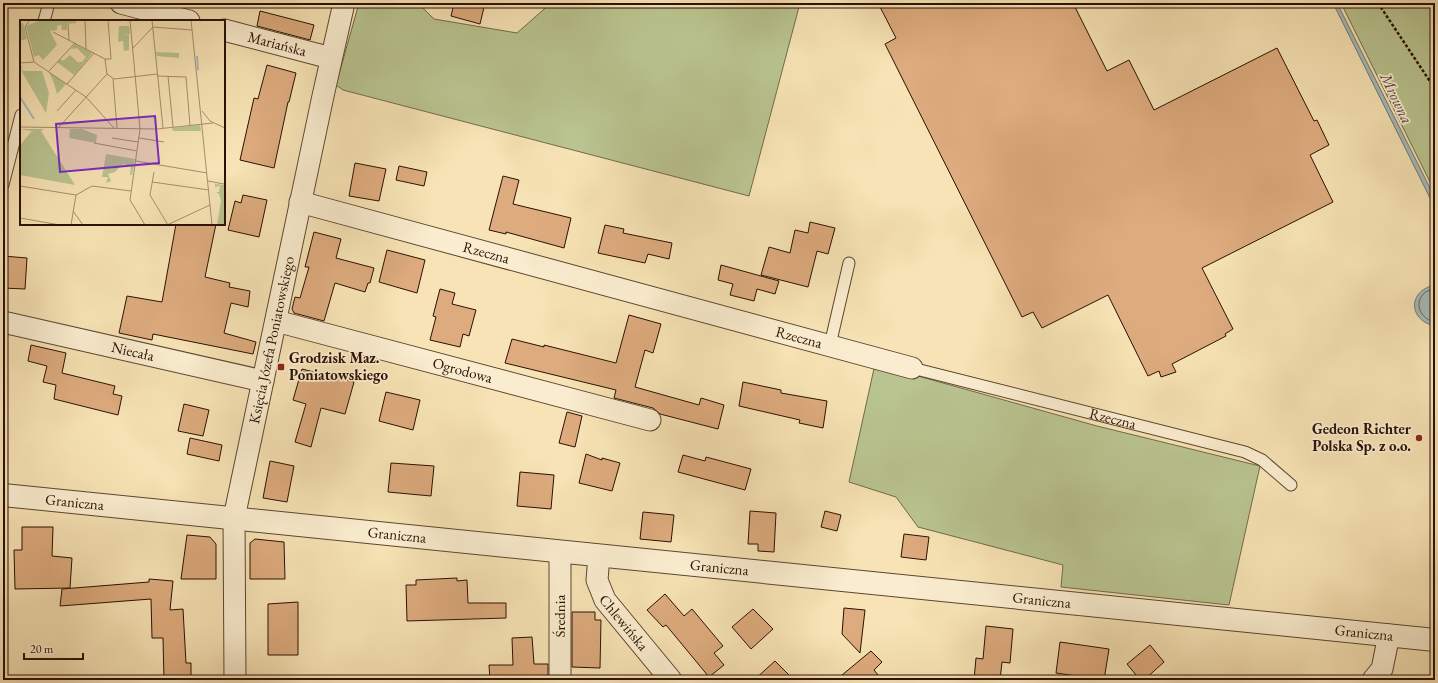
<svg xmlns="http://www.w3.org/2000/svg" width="1438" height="683" viewBox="0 0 1438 683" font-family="'EB Garamond',serif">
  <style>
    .green { fill: #b9c490; stroke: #726a4a }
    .water { fill: #a4bbba; stroke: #737771 }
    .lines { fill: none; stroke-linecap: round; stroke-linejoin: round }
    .shore { stroke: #67665f; stroke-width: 1 }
    .building { fill: #ddab7d; stroke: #2a1004 }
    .service-casing { stroke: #5d4530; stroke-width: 13 }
    .minor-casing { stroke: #5d4530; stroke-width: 23 }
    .tertiary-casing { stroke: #5d4530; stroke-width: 24 }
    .path { stroke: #2a1004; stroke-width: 2.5; stroke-dasharray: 3 2; stroke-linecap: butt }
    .service { stroke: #faedcf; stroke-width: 11 }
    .minor { stroke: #faedcf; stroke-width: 21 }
    .tertiary { stroke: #faedcf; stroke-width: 22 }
    .poi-dot { fill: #8f2418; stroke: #faedcf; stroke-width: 1.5 }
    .labels { text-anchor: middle; stroke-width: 3.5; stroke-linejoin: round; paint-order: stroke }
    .street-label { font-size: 15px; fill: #2a1004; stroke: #faedcf }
    .poi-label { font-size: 15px; font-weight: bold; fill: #2a1004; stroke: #faedcf; text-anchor: start }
    .water-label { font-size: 16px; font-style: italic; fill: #554c44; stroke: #faedcf }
    .inset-river { fill: none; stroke: #a4bbba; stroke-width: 2 }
    .inset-road { fill: none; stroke: #a58f6e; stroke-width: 1 }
    .view { fill: #7b2cbf; fill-opacity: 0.15; stroke: #7b2cbf; stroke-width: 2 }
    .inset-edge { fill: none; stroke: #2a1004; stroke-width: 2 }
  </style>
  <rect width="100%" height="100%" fill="#f7e3b5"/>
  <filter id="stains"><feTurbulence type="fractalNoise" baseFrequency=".005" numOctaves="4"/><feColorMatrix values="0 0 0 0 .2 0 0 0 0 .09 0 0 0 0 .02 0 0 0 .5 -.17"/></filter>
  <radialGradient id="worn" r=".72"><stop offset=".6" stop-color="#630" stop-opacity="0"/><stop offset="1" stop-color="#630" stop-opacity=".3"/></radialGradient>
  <g class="green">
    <path d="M359,3H418L434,19L517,33L551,3H800L749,196L343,90L336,85Z"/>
    <path d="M1341,3H1435V192Z"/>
    <path d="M875,364L1097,426L1260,466L1229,605L1061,587L1063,565L918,527L896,497L849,482Z"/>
  </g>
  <g class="water">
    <path d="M1333,3H1337L1435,198V208Z"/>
    <path d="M1431,286H1435V326C1410,321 1407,294 1431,286Z"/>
  </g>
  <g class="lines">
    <path class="shore" d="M1435,289C1413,291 1414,318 1435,322"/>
  </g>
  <g class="building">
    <path d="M454,3H485L480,24L451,16Z"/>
    <path d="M878,3H1073L1107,71L1129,60L1154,110L1277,48L1314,121L1317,120L1329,145L1310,155L1333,202L1202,268L1233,329L1225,334L1226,336L1172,364L1176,372L1161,377L1159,371L1148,376L1108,295L1042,328L1033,312L1022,317L885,44L896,38Z"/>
    <path d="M260,11L314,25L310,40L257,26Z"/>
    <path d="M267,65L296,73L289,102H288L274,168L240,160L254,98L258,99Z"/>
    <path d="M355,163L386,169L379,201L349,196Z"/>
    <path d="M399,166L427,172L424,186L396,180Z"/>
    <path d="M503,176L519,180L513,204L571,218L564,248L506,232V234L489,230Z"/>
    <path d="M243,195L267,200L259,237L228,230L235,201L241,203Z"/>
    <path d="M810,222L835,228L828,254L817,251L808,287L761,275L769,247L790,253L795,230L808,233Z"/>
    <path d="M176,224H216L205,277L230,283L229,287L250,291L248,307L231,303L224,333L256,342L253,354L153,334L152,340L119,333L127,296L162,302Z"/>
    <path d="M605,225L624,229L623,233L672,243L669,259L648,254L645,263L598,253Z"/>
    <path d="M314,232L341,239L336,258L374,268L370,283H368L365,292L335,283L324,321L294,313L292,309L295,297L300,298L309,267H305Z"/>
    <path d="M387,250L425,260L417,293L379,282Z"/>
    <path d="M3,256L27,258L25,289L3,288Z"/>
    <path d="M721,265L779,281L775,294L757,289L754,301L730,295L733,284L718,280Z"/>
    <path d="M440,289L455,293L452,304L476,310L469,336L463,334L460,347L430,340L436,317L433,316Z"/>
    <path d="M629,315L661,324L653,353L645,350L635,387L699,405L701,398L724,405L718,429L660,414L653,408L614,398L616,390L505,363L512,339L544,347V345L616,363Z"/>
    <path d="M31,345L66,353L62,373L115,386L113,394L122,396L118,415L54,399L56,385L43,382L47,366L28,361Z"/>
    <path d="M302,369L354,382L345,414L321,408L311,447L295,442L306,404L293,400Z"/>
    <path d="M743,382L781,390V393L827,401L823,428L799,423L800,420L739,406Z"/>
    <path d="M386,392L420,400L413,430L379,421Z"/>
    <path d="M184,404L209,410L203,436L178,431Z"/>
    <path d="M567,412L582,416L575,447L559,443Z"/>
    <path d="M190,438L222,445L219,461L187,454Z"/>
    <path d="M586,454L602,460V458L620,463L612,491L579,483Z"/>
    <path d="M683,455L705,461L706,457L751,469L745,490L678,472Z"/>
    <path d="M270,461L294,466L287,502L263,498Z"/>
    <path d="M391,463L434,466L431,496L388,492Z"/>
    <path d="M520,472L554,475L551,509L517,506Z"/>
    <path d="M750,511L776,513L774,552L758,551V544H748Z"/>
    <path d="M825,511L841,515L837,531L821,527Z"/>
    <path d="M643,512L674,515L671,542L640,539Z"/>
    <path d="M22,527H53L52,556L72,558L70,588L15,589L14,550H22Z"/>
    <path d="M904,534L929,537L926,560L901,557Z"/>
    <path d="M187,535L210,537L216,544V579H181Z"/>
    <path d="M255,539L284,542L285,579H250V543Z"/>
    <path d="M457,578V581L467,580L468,603H506V618L407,621L406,585H416V580Z"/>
    <path d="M149,579L173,581L170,610L183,609L186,663H191V680H164L163,638H152L151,599L60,606L62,589L149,582Z"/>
    <path d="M665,594L684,616L692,609L723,646L714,653L724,665L709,677L666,625L663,627L647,610Z"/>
    <path d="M298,602V655H268V604Z"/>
    <path d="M844,608L865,610L860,653L842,634Z"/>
    <path d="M753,609L773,629L751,649L732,627Z"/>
    <path d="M572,612H595V620H601L600,668L572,667Z"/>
    <path d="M986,626L1013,629L1010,663L1002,662L1000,680H974L976,658L983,659Z"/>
    <path d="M532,637L534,664H548V678L490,680L489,665H513L512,638Z"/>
    <path d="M1060,642L1109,649L1104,680L1056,673Z"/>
    <path d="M1150,645L1164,662L1144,680H1140L1127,664Z"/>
    <path d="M871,651L882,662L874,670L882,680H836Z"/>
    <path d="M775,661L794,680H754Z"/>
  </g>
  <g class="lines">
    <defs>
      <g id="service">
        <path d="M44,21L49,3"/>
        <path d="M3,185L21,115"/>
        <path d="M830,345L849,263"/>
        <path id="s1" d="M912,368L1245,452L1262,460L1291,485"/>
      </g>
      <g id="minor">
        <path d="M121,3L189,21"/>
        <path id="s2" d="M224,30L331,58"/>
        <path id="s3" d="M300,202L912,368"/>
        <path id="s4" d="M276,321L650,420"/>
        <path id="s5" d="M3,322L263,381"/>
        <path id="s6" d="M599,556L597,580L605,600L671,680"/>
        <path id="s7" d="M235,680L234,518L323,96L344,3"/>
        <path d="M560,680V552"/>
        <path d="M1373,680L1382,669L1389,635"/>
      </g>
      <g id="tertiary">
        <path id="s8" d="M3,495L1435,640"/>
      </g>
    </defs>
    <use href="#service" class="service-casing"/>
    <use href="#minor" class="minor-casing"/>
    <use href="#tertiary" class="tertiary-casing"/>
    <path class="path" d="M1378,3L1435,89"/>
    <use href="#service" class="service"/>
    <use href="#minor" class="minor"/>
    <use href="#tertiary" class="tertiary"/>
  </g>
  <g class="poi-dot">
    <rect x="277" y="363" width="8" height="8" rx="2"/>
    <circle cx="1419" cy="438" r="4"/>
  </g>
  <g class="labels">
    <g class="street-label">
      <text dy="5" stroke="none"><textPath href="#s2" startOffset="55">Mariańska</textPath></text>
      <text dy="5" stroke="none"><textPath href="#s3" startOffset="193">Rzeczna</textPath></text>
      <text dy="5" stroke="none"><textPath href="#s3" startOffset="517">Rzeczna</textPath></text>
      <text dy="5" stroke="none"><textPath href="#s7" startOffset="344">Księcia Józefa Poniatowskiego</textPath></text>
      <text dy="5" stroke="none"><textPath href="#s5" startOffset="133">Niecała</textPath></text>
      <text dy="5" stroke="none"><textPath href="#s4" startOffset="193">Ogrodowa</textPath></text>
      <text dy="5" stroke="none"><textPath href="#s1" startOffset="207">Rzeczna</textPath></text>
      <text dy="5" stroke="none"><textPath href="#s8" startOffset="72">Graniczna</textPath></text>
      <text dy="5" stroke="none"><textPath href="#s8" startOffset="396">Graniczna</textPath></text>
      <text dy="5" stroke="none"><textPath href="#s8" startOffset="720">Graniczna</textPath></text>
      <text dy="5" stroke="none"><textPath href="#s8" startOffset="1044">Graniczna</textPath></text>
      <text transform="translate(560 616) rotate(-90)" y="5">Średnia</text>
      <text dy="5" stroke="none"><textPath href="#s6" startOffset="75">Chlewińska</textPath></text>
      <text dy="5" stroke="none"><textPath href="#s8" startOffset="1368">Graniczna</textPath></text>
    </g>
    <g class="poi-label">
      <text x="289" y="363">Grodzisk Maz.<tspan x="289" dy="17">Poniatowskiego</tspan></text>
      <text x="1411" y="434" text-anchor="end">Gedeon Richter<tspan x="1411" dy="17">Polska Sp. z o.o.</tspan></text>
    </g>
    <g class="water-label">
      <text transform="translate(1397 98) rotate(64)" y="6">Mrowna</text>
    </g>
  </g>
  <g transform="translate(20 20)">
    <rect width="205" height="205" fill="#f7e3b5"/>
    <path d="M21,0H56V3L47,4V10H42L41,5L37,6V10L30,11L37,25L23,40L19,35L14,37L6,6ZM3,3L7,19L0,21V4ZM99,6H109L110,14L104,15H109V30L104,31L103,21L98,22ZM55,24L72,33L62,46L58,42H62L66,37L57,28L51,29ZM136,32L159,33V38L137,36ZM50,35L62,46L54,55L37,42L40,39L43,41ZM1,44L3,51H22L29,73L26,93L2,52ZM29,52L46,64L37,74L34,63ZM180,105L181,111H153L152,108ZM0,109H24L21,111L55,165L0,155L1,124L11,112H15ZM50,109H62L77,115L76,123L49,118ZM86,134L115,139L112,155H110L111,146L103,144L95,152L88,154L91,161L86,163L88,157H82ZM205,161V205H197L201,181L199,174L196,172H199L200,166L195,167V164L204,165Z" fill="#b9c490"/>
    <path class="inset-river" d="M177,36L178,50M0,77L14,99"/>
    <path class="inset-road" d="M65,0L66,29M110,0L120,109L110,180L125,205M132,0L143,108M171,0L192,205M9,1L5,7L14,42L66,77L94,108M48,4L49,20M33,12L85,39M113,28L133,7L172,10M85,39L87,54L94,59L137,54M85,39H91L88,0M0,43L14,42M29,51L55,23M137,56L166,57L170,105M148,56L153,107M93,59L97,108M47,64L74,33M37,91L56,70M182,91L190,101L205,108M0,107L137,109L193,103M39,107L87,54M92,118L118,122M119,118L144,122M74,123L117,131M116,141L187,153M134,152L130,175L148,205M188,161L204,164M132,162L189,170M0,166L56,175M56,175L72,166L111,171M53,191L63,205M0,198L40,205M51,205L56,175M147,205L190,185"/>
    <path class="view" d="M135,96L139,143L40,152L36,104Z"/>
    <rect width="205" height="205" class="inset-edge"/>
  </g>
  <rect width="1438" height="683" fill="none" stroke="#f7e3b5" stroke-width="16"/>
  <rect x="4" y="4" width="1430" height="675" fill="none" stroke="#2a1004" stroke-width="2"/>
  <rect x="8" y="8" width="1422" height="667" fill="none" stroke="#2a1004"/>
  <path d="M24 653v6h59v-6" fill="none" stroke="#2a1004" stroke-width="2"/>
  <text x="30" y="653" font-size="12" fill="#2a1004" stroke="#faedcf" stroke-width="3" paint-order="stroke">20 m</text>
  <rect width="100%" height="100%" filter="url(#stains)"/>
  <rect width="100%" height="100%" fill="url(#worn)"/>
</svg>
